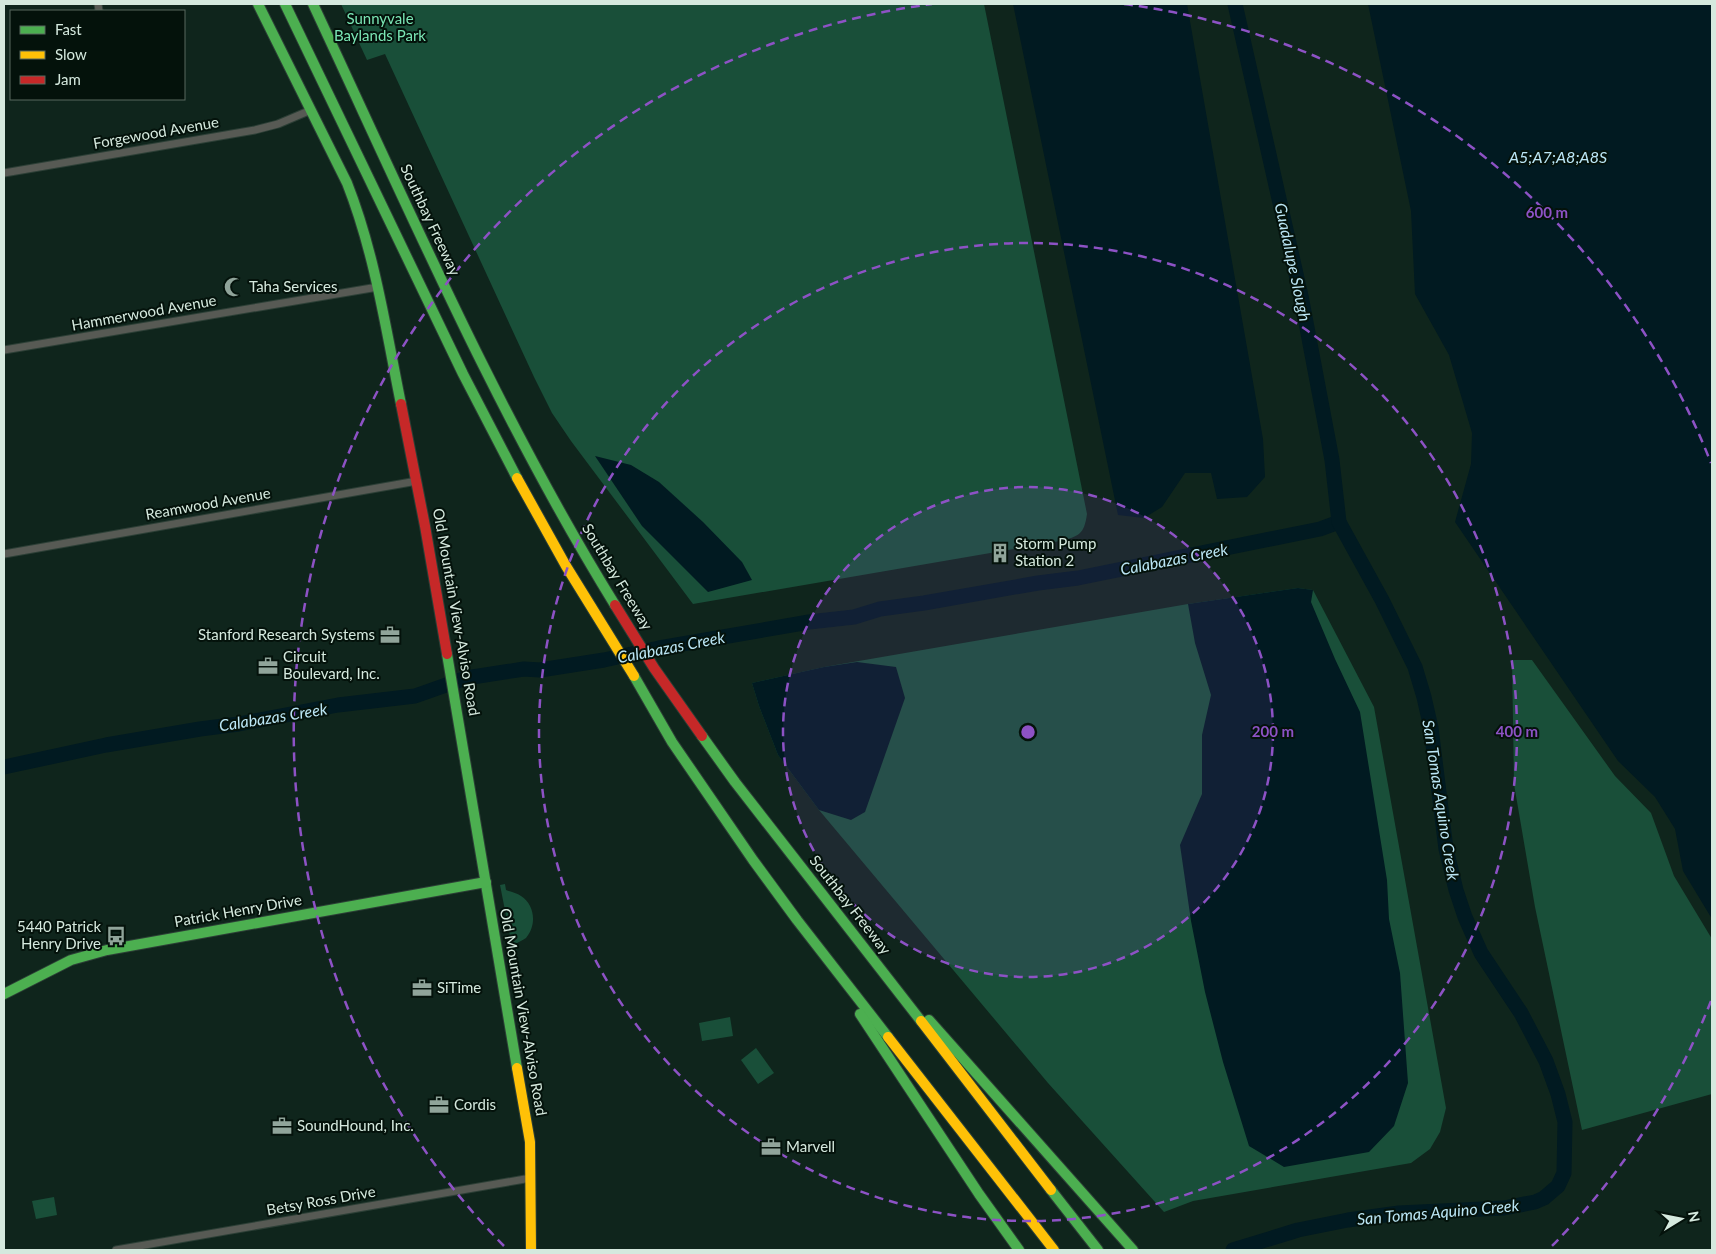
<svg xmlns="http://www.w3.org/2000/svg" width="1716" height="1254" viewBox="0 0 1716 1254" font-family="Lato,sans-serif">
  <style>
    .green { fill: #194f39 }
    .water { fill: #011a21 }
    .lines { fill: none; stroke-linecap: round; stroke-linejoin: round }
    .river { stroke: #011a21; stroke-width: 15 }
    .street-casing { stroke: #2c3f36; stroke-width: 9 }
    .fast-casing { stroke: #2c3f36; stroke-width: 12 }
    .slow-casing { stroke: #2c3f36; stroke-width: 12 }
    .jam-casing { stroke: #2c3f36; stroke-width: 12 }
    .street { stroke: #575a54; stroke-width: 7 }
    .fast { stroke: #4caf50; stroke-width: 10 }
    .slow { stroke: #ffc107; stroke-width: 10 }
    .jam { stroke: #c62828; stroke-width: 10 }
    .ring { fill: none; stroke: #8d52c5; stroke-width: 2.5; stroke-dasharray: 9 6 }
    .labels { text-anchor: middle; stroke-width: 4; stroke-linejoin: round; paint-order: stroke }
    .park-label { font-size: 15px; fill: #7be6b5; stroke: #04120b }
    .street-label { font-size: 15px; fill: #d5e9de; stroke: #04120b }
    .poi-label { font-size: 15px; fill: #d5e9de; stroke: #04120b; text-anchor: start }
    .water-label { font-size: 16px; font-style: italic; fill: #bbe6f5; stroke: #04120b }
    .centre { fill: #8d52c5; stroke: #04120b; stroke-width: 2.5 }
    .ring-label { font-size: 15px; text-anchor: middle; font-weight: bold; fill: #8d52c5; stroke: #04120b; stroke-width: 4; stroke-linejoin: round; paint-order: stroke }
  </style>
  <rect width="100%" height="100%" fill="#0f251c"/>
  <g class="green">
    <path d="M341,4H984L1087,514C1084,535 1079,536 1060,541L693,604L571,441L552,413L534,377L385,54L367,60Z"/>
    <path d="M1298,588L1313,590L1374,707L1446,1108L1440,1132L1430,1149L1411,1163L1193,1201L1164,1212L1048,1083L819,810L778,755L759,706L752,683L824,667L1188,604Z"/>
    <path d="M1512,660H1532L1615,776L1651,813L1674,876L1712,939V1094L1582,1130L1535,907L1514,784Z"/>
    <path d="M505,884L506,890C511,892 517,893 521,896C535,905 537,925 526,938C523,940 519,942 515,944L517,951H513L500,885Z"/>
    <path d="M730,1017L733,1036L702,1041L699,1023Z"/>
    <path d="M756,1048L774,1073L758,1084L741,1060Z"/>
    <path d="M54,1197L57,1215L36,1219L32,1201Z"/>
  </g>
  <g class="water">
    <path d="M1013,4H1187L1263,439L1265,477L1247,497L1217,499L1211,473H1185L1162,507L1144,518L1118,515Z"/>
    <path d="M1368,4H1712V919L1683,871L1675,829L1655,797L1618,761L1455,522L1471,464L1472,433L1449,355L1415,294L1411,211Z"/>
    <path d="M595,456L631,465L659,482L703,522L742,562L752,580L708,592L642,526Z"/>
    <path d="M1298,588L1313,590L1311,602L1335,659L1360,712L1387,880L1389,919L1400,973L1408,1083L1394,1126L1369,1152L1284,1167L1249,1146L1223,1062L1205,992L1191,921L1180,845L1202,794V735L1211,695L1195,643L1188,604Z"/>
    <path d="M857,662L896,667L905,698L865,812L851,820L819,810L778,755L759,706L752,683L824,667Z"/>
  </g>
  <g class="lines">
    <g class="river">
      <path d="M4,767L106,745L200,729L239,724L338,705L415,696L466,678L524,669L540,670L604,660L659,648L809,622L854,617L880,609L924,603L1038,583L1078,578L1320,529L1339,522"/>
      <path d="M1233,1250L1298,1230L1348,1220L1399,1213L1504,1208L1535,1202L1544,1198L1558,1186L1564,1173L1565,1122L1558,1094L1546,1061L1521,1013L1481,953L1465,917L1456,890L1446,849L1431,728L1424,697L1415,667L1382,600L1339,522L1332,460L1301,296L1235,4"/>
    </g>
    <defs>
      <g id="street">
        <path d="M98,4L99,11"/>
        <path d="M4,173L255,130L278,124L311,110"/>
        <path d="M4,350L378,287"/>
        <path d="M4,554L417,481"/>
        <path d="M116,1250L531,1178"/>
      </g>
      <g id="fast">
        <path d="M258,4L347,183C375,254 386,330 401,404"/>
        <path d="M285,4L463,374L517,478"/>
        <path d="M313,4C408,207 497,414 615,605"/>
        <path d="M447,654L517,1068"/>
        <path d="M634,676L672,742L753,860L797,920L888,1037"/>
        <path d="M702,736L735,782L921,1021"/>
        <path d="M4,994L71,960L107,950L486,882"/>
        <path d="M860,1014L979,1194L1019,1250"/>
        <path d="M929,1020L1133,1250"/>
        <path d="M1051,1190L1098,1250"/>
      </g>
      <g id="slow">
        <path d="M517,478L566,566L634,676"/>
        <path d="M921,1021L1051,1190"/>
        <path d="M888,1037L1054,1250"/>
        <path d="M517,1068L530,1142L531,1250"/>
      </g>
      <g id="jam">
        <path d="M401,404L425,526L447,654"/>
        <path d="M615,605L654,668L702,736"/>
      </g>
    </defs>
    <use href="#street" class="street-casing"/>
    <use href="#fast" class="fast-casing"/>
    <use href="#slow" class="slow-casing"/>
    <use href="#jam" class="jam-casing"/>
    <use href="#street" class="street"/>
    <use href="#fast" class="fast"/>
    <use href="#slow" class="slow"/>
    <use href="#jam" class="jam"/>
  </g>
  <circle cx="1028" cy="732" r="245" fill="#8d52c5" fill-opacity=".12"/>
  <g class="ring">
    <circle cx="1028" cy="732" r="245"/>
    <circle cx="1028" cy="732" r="489"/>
    <path d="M1711 1001A734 734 0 0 1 1552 1246M504 1246A734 734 0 0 1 932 4M1124 4A734 734 0 0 1 1711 463"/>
  </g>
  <defs>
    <symbol id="mosque-bare" viewBox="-9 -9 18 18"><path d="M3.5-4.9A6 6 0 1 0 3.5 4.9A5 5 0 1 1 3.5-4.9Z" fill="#90a49a" stroke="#04120b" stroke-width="2.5" paint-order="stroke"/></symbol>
    <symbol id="building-bare" viewBox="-9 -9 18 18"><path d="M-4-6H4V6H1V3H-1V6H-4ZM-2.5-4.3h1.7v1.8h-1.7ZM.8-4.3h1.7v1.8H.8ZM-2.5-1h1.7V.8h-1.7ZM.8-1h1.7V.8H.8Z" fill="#90a49a" stroke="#04120b" stroke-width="2.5" paint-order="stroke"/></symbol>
    <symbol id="office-bare" viewBox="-9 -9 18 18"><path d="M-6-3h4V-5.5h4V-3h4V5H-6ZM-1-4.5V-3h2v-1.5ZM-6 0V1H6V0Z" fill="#90a49a" stroke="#04120b" stroke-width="2.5" paint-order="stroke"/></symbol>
    <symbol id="bus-bare" viewBox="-9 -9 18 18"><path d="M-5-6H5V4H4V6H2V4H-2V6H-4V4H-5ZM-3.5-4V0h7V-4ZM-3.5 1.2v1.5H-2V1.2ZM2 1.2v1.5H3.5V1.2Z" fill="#90a49a" stroke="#04120b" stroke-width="2.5" paint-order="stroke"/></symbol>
  </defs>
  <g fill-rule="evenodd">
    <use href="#mosque-bare" x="220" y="273" width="28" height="28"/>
    <use href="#building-bare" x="986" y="539" width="28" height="28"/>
    <use href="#office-bare" x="376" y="621" width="28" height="28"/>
    <use href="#office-bare" x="254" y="652" width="28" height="28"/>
    <use href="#bus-bare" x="102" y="922" width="28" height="28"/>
    <use href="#office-bare" x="408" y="974" width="28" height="28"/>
    <use href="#office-bare" x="425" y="1091" width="28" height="28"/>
    <use href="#office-bare" x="268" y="1112" width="28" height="28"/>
    <use href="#office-bare" x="757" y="1133" width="28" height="28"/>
  </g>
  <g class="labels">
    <g class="park-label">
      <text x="380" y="24">Sunnyvale<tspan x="380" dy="17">Baylands Park</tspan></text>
    </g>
    <g class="street-label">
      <text transform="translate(156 133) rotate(-10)" y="5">Forgewood Avenue</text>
      <text transform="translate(430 220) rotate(65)" y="5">Southbay Freeway</text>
      <text transform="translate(144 313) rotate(-10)" y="5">Hammerwood Avenue</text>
      <text transform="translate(208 504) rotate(-10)" y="5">Reamwood Avenue</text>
      <text transform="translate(617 577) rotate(59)" y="5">Southbay Freeway</text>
      <text transform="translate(456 612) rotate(80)" y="5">Old Mountain View-Alviso Road</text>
      <text transform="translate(850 905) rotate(52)" y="5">Southbay Freeway</text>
      <text transform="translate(238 911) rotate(-10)" y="5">Patrick Henry Drive</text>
      <text transform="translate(523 1012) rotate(80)" y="5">Old Mountain View-Alviso Road</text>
      <text transform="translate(321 1201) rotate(-10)" y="5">Betsy Ross Drive</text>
    </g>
    <g class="poi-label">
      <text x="249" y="292">Taha Services</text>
      <text x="1015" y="549">Storm Pump<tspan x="1015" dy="17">Station 2</tspan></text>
      <text x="375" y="640" text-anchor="end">Stanford Research Systems</text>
      <text x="283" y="662">Circuit<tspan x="283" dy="17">Boulevard, Inc.</tspan></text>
      <text x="101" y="932" text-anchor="end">5440 Patrick<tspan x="101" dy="17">Henry Drive</tspan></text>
      <text x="437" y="993">SiTime</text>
      <text x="454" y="1110">Cordis</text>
      <text x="297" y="1131">SoundHound, Inc.</text>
      <text x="786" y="1152">Marvell</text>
    </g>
    <g class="water-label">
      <text x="1558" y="163">A5;A7;A8;A8S</text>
      <text transform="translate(1293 262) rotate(78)" y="6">Guadalupe Slough</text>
      <text transform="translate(1174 559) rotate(-11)" y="6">Calabazas Creek</text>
      <text transform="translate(671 647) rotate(-11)" y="6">Calabazas Creek</text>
      <text transform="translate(273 717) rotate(-9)" y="6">Calabazas Creek</text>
      <text transform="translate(1441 800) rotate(81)" y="6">San Tomas Aquino Creek</text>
      <text transform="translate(1438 1212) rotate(-5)" y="6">San Tomas Aquino Creek</text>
    </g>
  </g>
  <circle cx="1028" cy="732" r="8" class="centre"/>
  <g class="ring-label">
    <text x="1547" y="218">600 m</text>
    <text x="1273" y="737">200 m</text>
    <text x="1517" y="737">400 m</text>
  </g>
  <rect width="1716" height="1254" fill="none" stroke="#d5e9de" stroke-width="10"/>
  <rect x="10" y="10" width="175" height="90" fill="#04120b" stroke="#58685f"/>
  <rect x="20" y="26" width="25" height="8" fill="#4caf50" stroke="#58685f"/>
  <text x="55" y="35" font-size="15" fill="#d5e9de">Fast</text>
  <rect x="20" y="51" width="25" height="8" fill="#ffc107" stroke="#58685f"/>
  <text x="55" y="60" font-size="15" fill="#d5e9de">Slow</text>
  <rect x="20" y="76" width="25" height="8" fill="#c62828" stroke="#58685f"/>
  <text x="55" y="85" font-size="15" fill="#d5e9de">Jam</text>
  <g transform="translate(1681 1219) rotate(80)" stroke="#04120b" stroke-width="4" paint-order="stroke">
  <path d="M0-4L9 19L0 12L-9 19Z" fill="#d5e9de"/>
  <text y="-8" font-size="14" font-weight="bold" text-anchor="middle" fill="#d5e9de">N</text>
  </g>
</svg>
